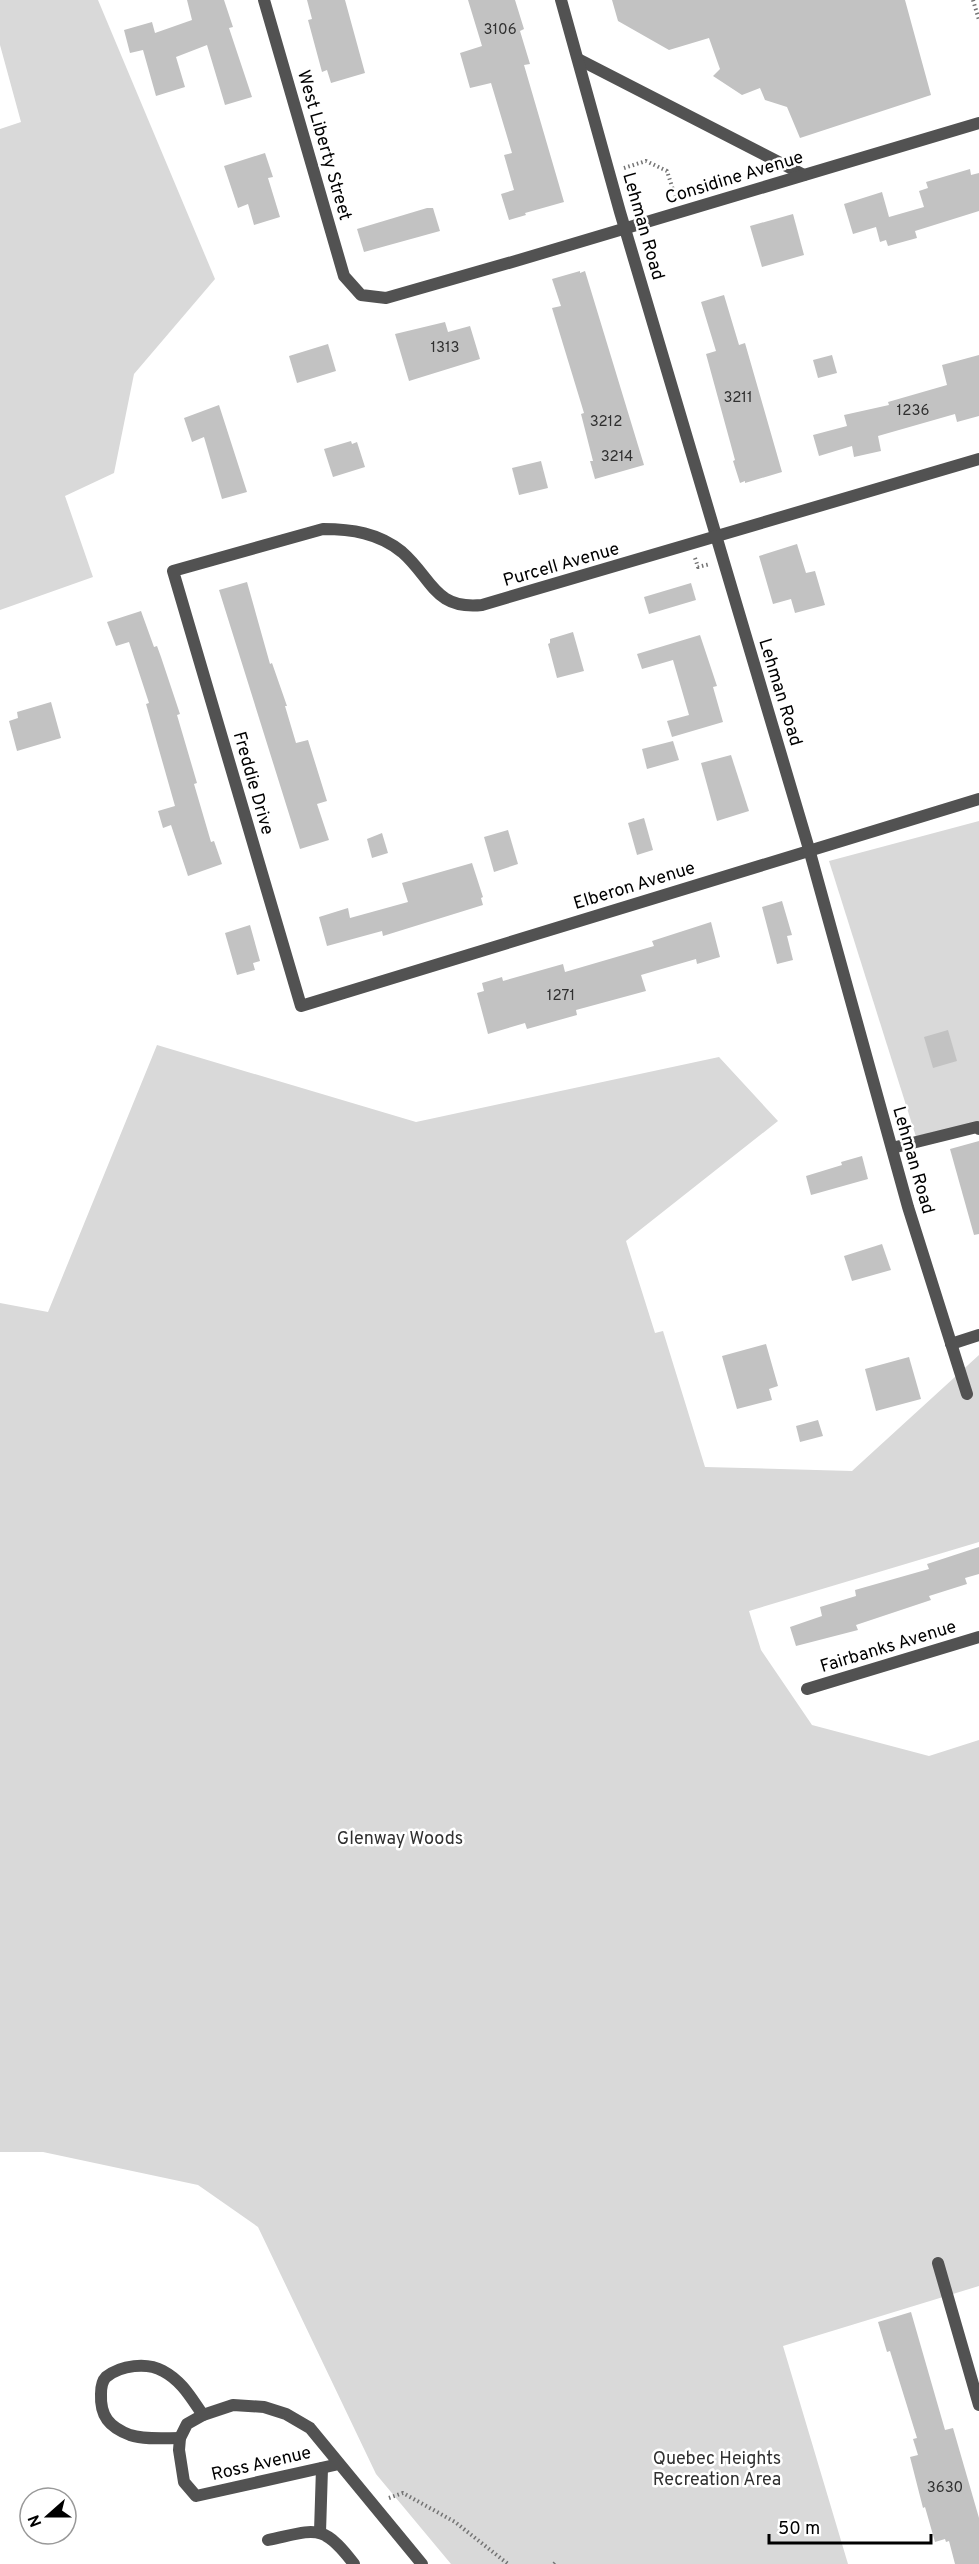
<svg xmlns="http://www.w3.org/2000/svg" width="979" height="2564" viewBox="0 0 979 2564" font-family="Overpass,sans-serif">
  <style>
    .green { fill: #d9d9d9 }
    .building { fill: #c2c2c2 }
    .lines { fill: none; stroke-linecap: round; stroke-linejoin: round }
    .path { stroke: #747474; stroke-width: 4; stroke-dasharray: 1.5 3; stroke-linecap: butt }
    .service { stroke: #525252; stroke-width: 12 }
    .minor { stroke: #525252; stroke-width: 12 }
    .labels { text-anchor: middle; stroke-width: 5; stroke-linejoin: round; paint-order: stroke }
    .number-label { font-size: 15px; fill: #303030 }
    .street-label { font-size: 18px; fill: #000; stroke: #fff }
    .park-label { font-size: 18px; fill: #303030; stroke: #fff }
  </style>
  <rect width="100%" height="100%" fill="#fff"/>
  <g class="green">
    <path d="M0,0H98L215,279L134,374L114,473L65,496L93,577L0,610V129L21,122L0,45Z"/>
    <path d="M979,821V1131L917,1140L829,861Z"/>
    <path d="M157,1045L416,1122L719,1057L778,1121L626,1241L655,1333L663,1331L705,1467L852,1471L979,1355V1542L749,1611L761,1650L812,1725L929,1756L979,1740V2286L783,2346L848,2564H451L376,2474L258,2227L198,2185L43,2152H0V1303L48,1312Z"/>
  </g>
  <g class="building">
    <path d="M187,0H224L233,27L229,28L252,97L225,105L207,45L176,57L185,87L156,96L143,50L130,53L124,30L152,22L155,33L192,20Z"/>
    <path d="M307,0H345L365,73L331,83L327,70L322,72L308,20L312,19Z"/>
    <path d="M468,0H515L524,29L520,31L530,64L524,65L564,202L525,213L526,215L509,220L501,194L514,190L504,155L512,153L491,83L470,88L460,53L482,46Z"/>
    <path d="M612,0H905L931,95L800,138L787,107L765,100L760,88L742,95L713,76L720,69L709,38L669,50L618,21Z"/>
    <path d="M265,153L273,177L268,178L280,217L254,225L248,204L238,208L224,166Z"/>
    <path d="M970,169L971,175L979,173V211L915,231L917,238L888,246L886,240L880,242L876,227L853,234L844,204L882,192L889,217L924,207L919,191L928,188L926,182Z"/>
    <path d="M427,208H433L440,231L364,252L357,229Z"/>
    <path d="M793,214L804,255L762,267L750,226Z"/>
    <path d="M580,271V273L585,271L644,465L595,479L590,461H593L581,414L584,413L552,308L561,306L552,279Z"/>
    <path d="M724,295L739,345L745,343L782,472L745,483V481L740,483L733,461L735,460L706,354L716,351L701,302Z"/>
    <path d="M445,322L448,332L470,326L480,359L409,381L395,334Z"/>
    <path d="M328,344L336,371L297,383L289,356Z"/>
    <path d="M832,355L837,373L818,378L813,360Z"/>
    <path d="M979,355V416L957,422L955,414L878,436L881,451L854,457L852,446L819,456L813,435L847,426L844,415L889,405L888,402L947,385L942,365Z"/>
    <path d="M219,405L247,492L222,499L204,437L192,442L184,418Z"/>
    <path d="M351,441L352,444L357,442L365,467L333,477L324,449Z"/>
    <path d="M541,461L548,488L519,495L512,468Z"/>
    <path d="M797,544L806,573L815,571L825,605L795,613L791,599L773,604L759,556Z"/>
    <path d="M247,582L270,664L272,663L287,706H285L296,743L308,740L327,801L317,804L329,840L300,849L219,590Z"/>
    <path d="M691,583L696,600L649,614L644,597Z"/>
    <path d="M141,611L154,647L157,646L161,657L180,714L177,715L197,783L194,784L211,842L214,841L222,864L188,876L171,825L163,828L158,811L175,806L146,704L149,703L129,642L116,646L107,622Z"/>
    <path d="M573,632L584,671L557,678L548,644L550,643V639Z"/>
    <path d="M700,635L717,686L713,687L723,722L672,737L667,721L689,715L673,660L642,669L637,654Z"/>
    <path d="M51,702L61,738L17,751L9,721L18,718L17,712Z"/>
    <path d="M673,741L679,760L647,769L642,749Z"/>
    <path d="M731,755L749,811L717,821L701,763Z"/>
    <path d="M644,818L653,850L637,855L628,823Z"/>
    <path d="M508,830L518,864L494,872L484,837Z"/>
    <path d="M382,833L388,853L372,858L367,839Z"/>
    <path d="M472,863L483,897L481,898L483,905L383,936L382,931L327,946L319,917L348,908L350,918L408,902L402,883Z"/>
    <path d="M782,901L792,935L787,936L793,960L777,964L762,907Z"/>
    <path d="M711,922L720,957L697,964L696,959L641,975L646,991L576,1010L577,1015L527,1029L525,1023L488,1034L477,993L484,991L482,983L502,977L503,981L563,964L565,972L654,946L652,941Z"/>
    <path d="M250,925L260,961L253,963L255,970L237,975L225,933Z"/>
    <path d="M948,1030L957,1061L933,1068L924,1037Z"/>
    <path d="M979,1141V1234L974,1235L950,1149Z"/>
    <path d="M862,1156L868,1179L811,1195L806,1176L842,1165L841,1162Z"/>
    <path d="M882,1244L891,1270L852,1281L844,1256Z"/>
    <path d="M766,1344L778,1386L769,1389L772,1400L737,1409L722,1356Z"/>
    <path d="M909,1357L921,1399L876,1411L865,1369Z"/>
    <path d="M818,1420L823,1436L800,1442L796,1426Z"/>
    <path d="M979,1547V1574L965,1578L967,1584L929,1596L931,1600L856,1625L858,1630L796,1646L790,1627L822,1616L820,1607L856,1596L855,1590L929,1569L927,1564Z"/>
    <path d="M911,2312L945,2430L953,2428L979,2518V2564H955L949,2541L946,2542L945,2539L935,2542L925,2507L923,2508L910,2457L918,2455L913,2439L917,2438L890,2351L887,2352L878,2322Z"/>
  </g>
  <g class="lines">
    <g class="path">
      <path d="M973,0L979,20"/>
      <path d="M624,168L646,161L667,171L675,196"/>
      <path d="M695,558L698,567L710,564"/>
      <path d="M389,2498L403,2493L455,2522L508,2564"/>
      <path d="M554,2564L557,2561"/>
    </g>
    <g class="service">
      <path d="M578,59L804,175"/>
      <path d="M892,1148L977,1127L979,1129"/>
      <path d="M951,1344L979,1335"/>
      <path d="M180,2438C165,2438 145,2440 130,2435C109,2427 100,2416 101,2394C101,2388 102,2381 106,2377C121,2365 147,2362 163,2371C182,2381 191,2398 203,2415"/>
      <path d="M320,2532L322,2468"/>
      <path d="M268,2540C316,2530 322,2522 354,2564"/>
    </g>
    <g class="minor">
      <path d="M264,0L344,276L361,295L386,298L519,260L979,123"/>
      <path d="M561,0L620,212L809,849L908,1207L967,1394"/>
      <path d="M979,459L482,605C434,610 432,578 402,552C379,533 351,529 323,529L173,571L301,1006L979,799"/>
      <path d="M807,1689L979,1637"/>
      <path d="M938,2263L979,2405"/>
      <path d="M339,2464L196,2496L184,2482L179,2450L180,2438L187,2424L203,2415L233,2405L264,2407L286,2414L310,2428L422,2564"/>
    </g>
  </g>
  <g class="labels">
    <g class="number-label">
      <text x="500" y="34">3106</text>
      <text x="445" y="352">1313</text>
      <text x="738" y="402">3211</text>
      <text x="913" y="415">1236</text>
      <text x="606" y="426">3212</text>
      <text x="617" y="461">3214</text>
      <text x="561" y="1000">1271</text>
      <text x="945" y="2492">3630</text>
    </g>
    <g class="street-label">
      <text transform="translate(325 145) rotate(74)" y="6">West Liberty Street</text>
      <text transform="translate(734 177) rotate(-17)" y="6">Considine Avenue</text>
      <text transform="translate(644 226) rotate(74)" y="6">Lehman Road</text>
      <text transform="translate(561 564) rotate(-16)" y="6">Purcell Avenue</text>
      <text transform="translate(781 692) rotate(73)" y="6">Lehman Road</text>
      <text transform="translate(254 783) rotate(74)" y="6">Freddie Drive</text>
      <text transform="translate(634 885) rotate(-17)" y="6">Elberon Avenue</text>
      <text transform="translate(914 1160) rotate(74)" y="6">Lehman Road</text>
      <text transform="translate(888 1646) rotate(-17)" y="6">Fairbanks Avenue</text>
      <text transform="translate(261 2463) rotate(-13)" y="6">Ross Avenue</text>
    </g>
    <g class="park-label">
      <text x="400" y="1844">Glenway Woods</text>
      <text x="717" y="2464">Quebec Heights<tspan x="717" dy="21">Recreation Area</tspan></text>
    </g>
  </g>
  <g transform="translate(48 2516) rotate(249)"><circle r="28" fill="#ffffff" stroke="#999999" stroke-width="1.5"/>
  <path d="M0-4.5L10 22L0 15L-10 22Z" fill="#000000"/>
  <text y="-9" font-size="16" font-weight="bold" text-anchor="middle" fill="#000000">N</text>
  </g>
  <path d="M769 2534v9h162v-9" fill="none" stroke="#000000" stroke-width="3"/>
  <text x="778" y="2534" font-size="18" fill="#000000" stroke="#ffffff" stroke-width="4.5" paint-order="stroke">50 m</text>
</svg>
